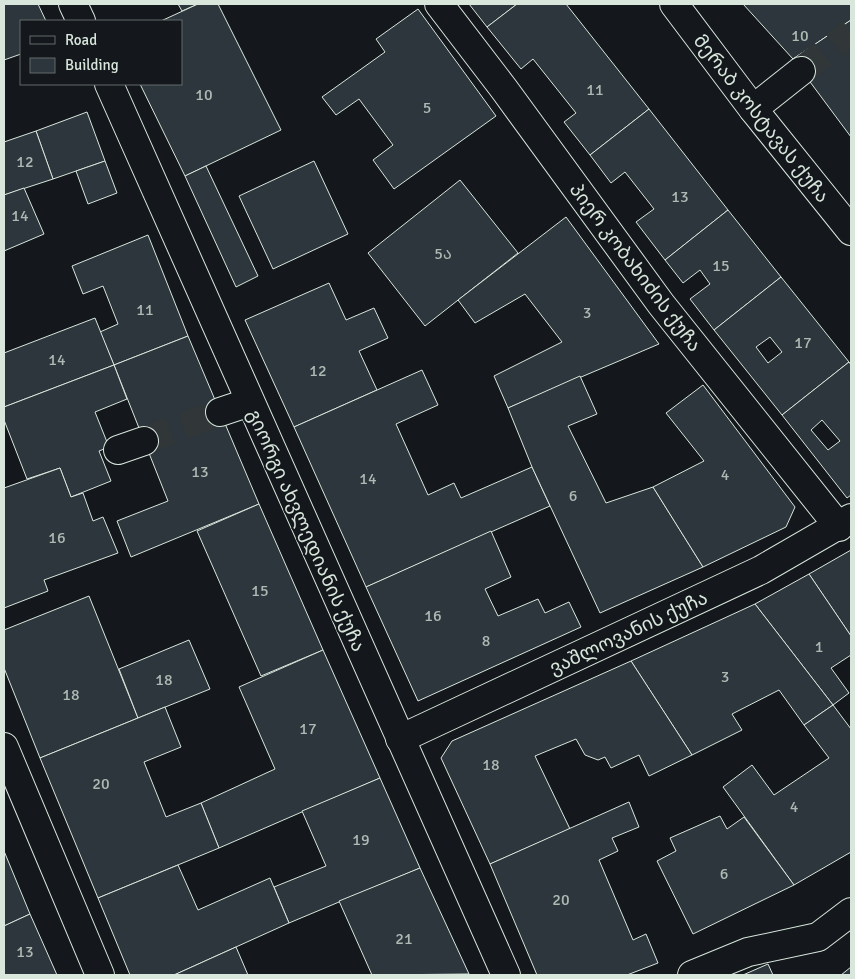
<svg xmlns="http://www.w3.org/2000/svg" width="855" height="979" viewBox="0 0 855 979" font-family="Signika,'Noto Sans Georgian',sans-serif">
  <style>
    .building { fill: #2c363c; stroke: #d8e6dc; fill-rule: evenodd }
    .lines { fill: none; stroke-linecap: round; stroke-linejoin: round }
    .minor-tunnel { stroke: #313739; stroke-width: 28; stroke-dasharray: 28 14; stroke-linecap: butt }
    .minor-casing { stroke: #d8e6dc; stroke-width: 30 }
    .major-casing { stroke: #d8e6dc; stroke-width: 30 }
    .minor { stroke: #14181c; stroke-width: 28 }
    .major { stroke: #14181c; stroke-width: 28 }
    .labels { text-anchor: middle; stroke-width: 4; stroke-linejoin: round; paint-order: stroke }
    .number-label { font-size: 16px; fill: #adbab4 }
    .street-label { font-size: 19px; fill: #d8e6dc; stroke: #14181c }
  </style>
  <rect width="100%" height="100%" fill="#14181c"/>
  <g class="building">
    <path d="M4,4H38L46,21H21V54L4,60Z"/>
    <path d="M178,4H198L182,11Z"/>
    <path d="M198,4H218L281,130L185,176L140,84H181V21H161Z"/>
    <path d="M469,4H517L487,27Z"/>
    <path d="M517,4H566L649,109L590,155L564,122L576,113L533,59L521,69L487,27Z"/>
    <path d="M743,4H851V20L793,59Z"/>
    <path d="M418,9L496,116L394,189L373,160L393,145L359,99L336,115L322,97L385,52L376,39Z"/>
    <path d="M851,20V137L793,59Z"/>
    <path d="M649,109L728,210L665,260L636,222L654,209L625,172L611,183L590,155Z"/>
    <path d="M87,112L105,161L53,179L36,131Z"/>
    <path d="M36,131L53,179L4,195V142Z"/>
    <path d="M105,161L117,193L88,204L76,171Z"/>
    <path d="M314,161L348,234L273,269L239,196Z"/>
    <path d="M206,166L258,276L236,287L185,176Z"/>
    <path d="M460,180L518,253L425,326L368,253Z"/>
    <path d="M24,188L44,234L4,251V195Z"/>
    <path d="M728,210L781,277L714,330L690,299L710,284L700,270L683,283L665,260Z"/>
    <path d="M566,217L659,344L508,408L494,376L562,342L525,294L475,323L458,300Z"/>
    <path d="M148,235L188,336L114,365L100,332L118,324L103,286L83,294L72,266Z"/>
    <path d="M781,277L849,362L782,415L714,330ZM770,337L782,352L768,363L756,347Z"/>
    <path d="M329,283L346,320L374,308L388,338L359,351L377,390L294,427L245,320Z"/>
    <path d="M95,318L114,365L4,407V353Z"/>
    <path d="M188,336L259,504L131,557L117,521L168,501L114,365Z"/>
    <path d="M849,362L851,365V495L847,498L782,415ZM822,420L840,441L828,450L811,430Z"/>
    <path d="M114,365L127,399L95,412L109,447L99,451L111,481L71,497L60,468L27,479L4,420V407Z"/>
    <path d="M422,370L438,405L396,424L428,495L454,483L461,498L532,467L550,506L366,587L294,427Z"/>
    <path d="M580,376L597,414L568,426L606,503L653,487L703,567L600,613L532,467L508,408Z"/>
    <path d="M703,385L795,507L786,527L703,567L653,487L704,461L666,413Z"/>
    <path d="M60,468L71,497L83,493L93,521L103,517L118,553L44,580L48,591L4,608V488Z"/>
    <path d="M259,504L323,650L261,676L197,531Z"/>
    <path d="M491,531L511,577L485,589L498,616L538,599L545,613L569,602L581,627L418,701L366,587Z"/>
    <path d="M851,550V636L809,574Z"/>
    <path d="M809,574L851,636V655L831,668L849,693L833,705L755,604Z"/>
    <path d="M89,596L138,718L40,758L4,668V630Z"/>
    <path d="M755,604L833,705L804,725L779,690L732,714L742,730L692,755L631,661Z"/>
    <path d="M189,640L210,689L138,718L119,669Z"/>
    <path d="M323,650L380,778L219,848L201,803L275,769L239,687Z"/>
    <path d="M631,661L692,755L649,776L639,755L611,768L605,757L598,760L585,755L576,739L535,756L570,829L490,864L441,758L452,741Z"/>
    <path d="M833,705L851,729V852L794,885L723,787L752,765L774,795L829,758L804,725Z"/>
    <path d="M165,707L181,747L144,762L166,817L201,803L219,848L98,898L40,758Z"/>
    <path d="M380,778L420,868L289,923L274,887L326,866L302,811Z"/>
    <path d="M629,802L639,827L612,838L618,851L599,860L633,940L646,934L658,963L627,975H537L490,864Z"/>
    <path d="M720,816L727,829L744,817L794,885L693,934L657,861L676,851L670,838Z"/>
    <path d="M4,851L30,914L4,926Z"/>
    <path d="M178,865L198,910L270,878L289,923L174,975H130L98,898Z"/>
    <path d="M420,868L469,974L372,975L339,901Z"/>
    <path d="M30,914L57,975H4V926Z"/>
    <path d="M236,947L248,975H174Z"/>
    <path d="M768,964L773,975H743Z"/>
    <path d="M851,967V975H841Z"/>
  </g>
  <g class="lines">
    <g class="minor-tunnel">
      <path d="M801,71L851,32"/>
      <path d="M144,441L220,412"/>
    </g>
    <defs>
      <g id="minor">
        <path d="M73,4L81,21"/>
        <path d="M439,4L504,89L661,304L839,527"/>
        <path d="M109,84L506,975"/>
        <path d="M753,109L801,71"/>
        <path d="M220,412L250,402"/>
        <path d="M118,450L144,441"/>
        <path d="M400,739L761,570L851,518"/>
        <path d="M4,747L100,975"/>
        <path d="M692,975L748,952L818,937L851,912"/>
      </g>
      <path id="major" d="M674,4L753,109L851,231"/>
    </defs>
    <use href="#minor" class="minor-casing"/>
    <use href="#major" class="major-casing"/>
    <use href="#minor" class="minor"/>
    <use href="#major" class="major"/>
  </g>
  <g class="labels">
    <g class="number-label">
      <text x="800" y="41">10</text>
      <text x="595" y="95">11</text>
      <text x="204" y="100">10</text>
      <text x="427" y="113">5</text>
      <text x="25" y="167">12</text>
      <text x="680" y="202">13</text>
      <text x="20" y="221">14</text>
      <text x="443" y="259">5ა</text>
      <text x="721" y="271">15</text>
      <text x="145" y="315">11</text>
      <text x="587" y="318">3</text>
      <text x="803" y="348">17</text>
      <text x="57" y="365">14</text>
      <text x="318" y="376">12</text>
      <text x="200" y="477">13</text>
      <text x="725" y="480">4</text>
      <text x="368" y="484">14</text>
      <text x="573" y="501">6</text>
      <text x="57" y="543">16</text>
      <text x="260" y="596">15</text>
      <text x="433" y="621">16</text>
      <text x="486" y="646">8</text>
      <text x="819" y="652">1</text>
      <text x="725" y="682">3</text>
      <text x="164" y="685">18</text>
      <text x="71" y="700">18</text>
      <text x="308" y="734">17</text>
      <text x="491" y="770">18</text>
      <text x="101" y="789">20</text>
      <text x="794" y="812">4</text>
      <text x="361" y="845">19</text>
      <text x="724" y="879">6</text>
      <text x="561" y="905">20</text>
      <text x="404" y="944">21</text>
      <text x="25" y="957">13</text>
    </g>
    <g class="street-label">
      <text transform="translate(762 118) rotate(52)" y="7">მერაბ კოსტავას ქუჩა</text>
      <text transform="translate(636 267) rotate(53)" y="7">პიერ კობახიძის ქუჩა</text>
      <text transform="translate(307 530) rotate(66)" y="7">გიორგი ახვლედიანის ქუჩა</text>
      <text transform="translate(628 632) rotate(-25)" y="7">ვაშლოვანის ქუჩა</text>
    </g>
  </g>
  <rect width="855" height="979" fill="none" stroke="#d8e6dc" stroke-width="10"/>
  <rect x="20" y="20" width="162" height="65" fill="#14181c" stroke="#626a69"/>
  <rect x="30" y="36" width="25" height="8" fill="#14181c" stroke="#626a69"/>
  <text x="65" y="45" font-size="15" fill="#d8e6dc">Road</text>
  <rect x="30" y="58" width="25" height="15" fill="#2c363c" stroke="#626a69"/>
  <text x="65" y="70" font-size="15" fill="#d8e6dc">Building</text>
</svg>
